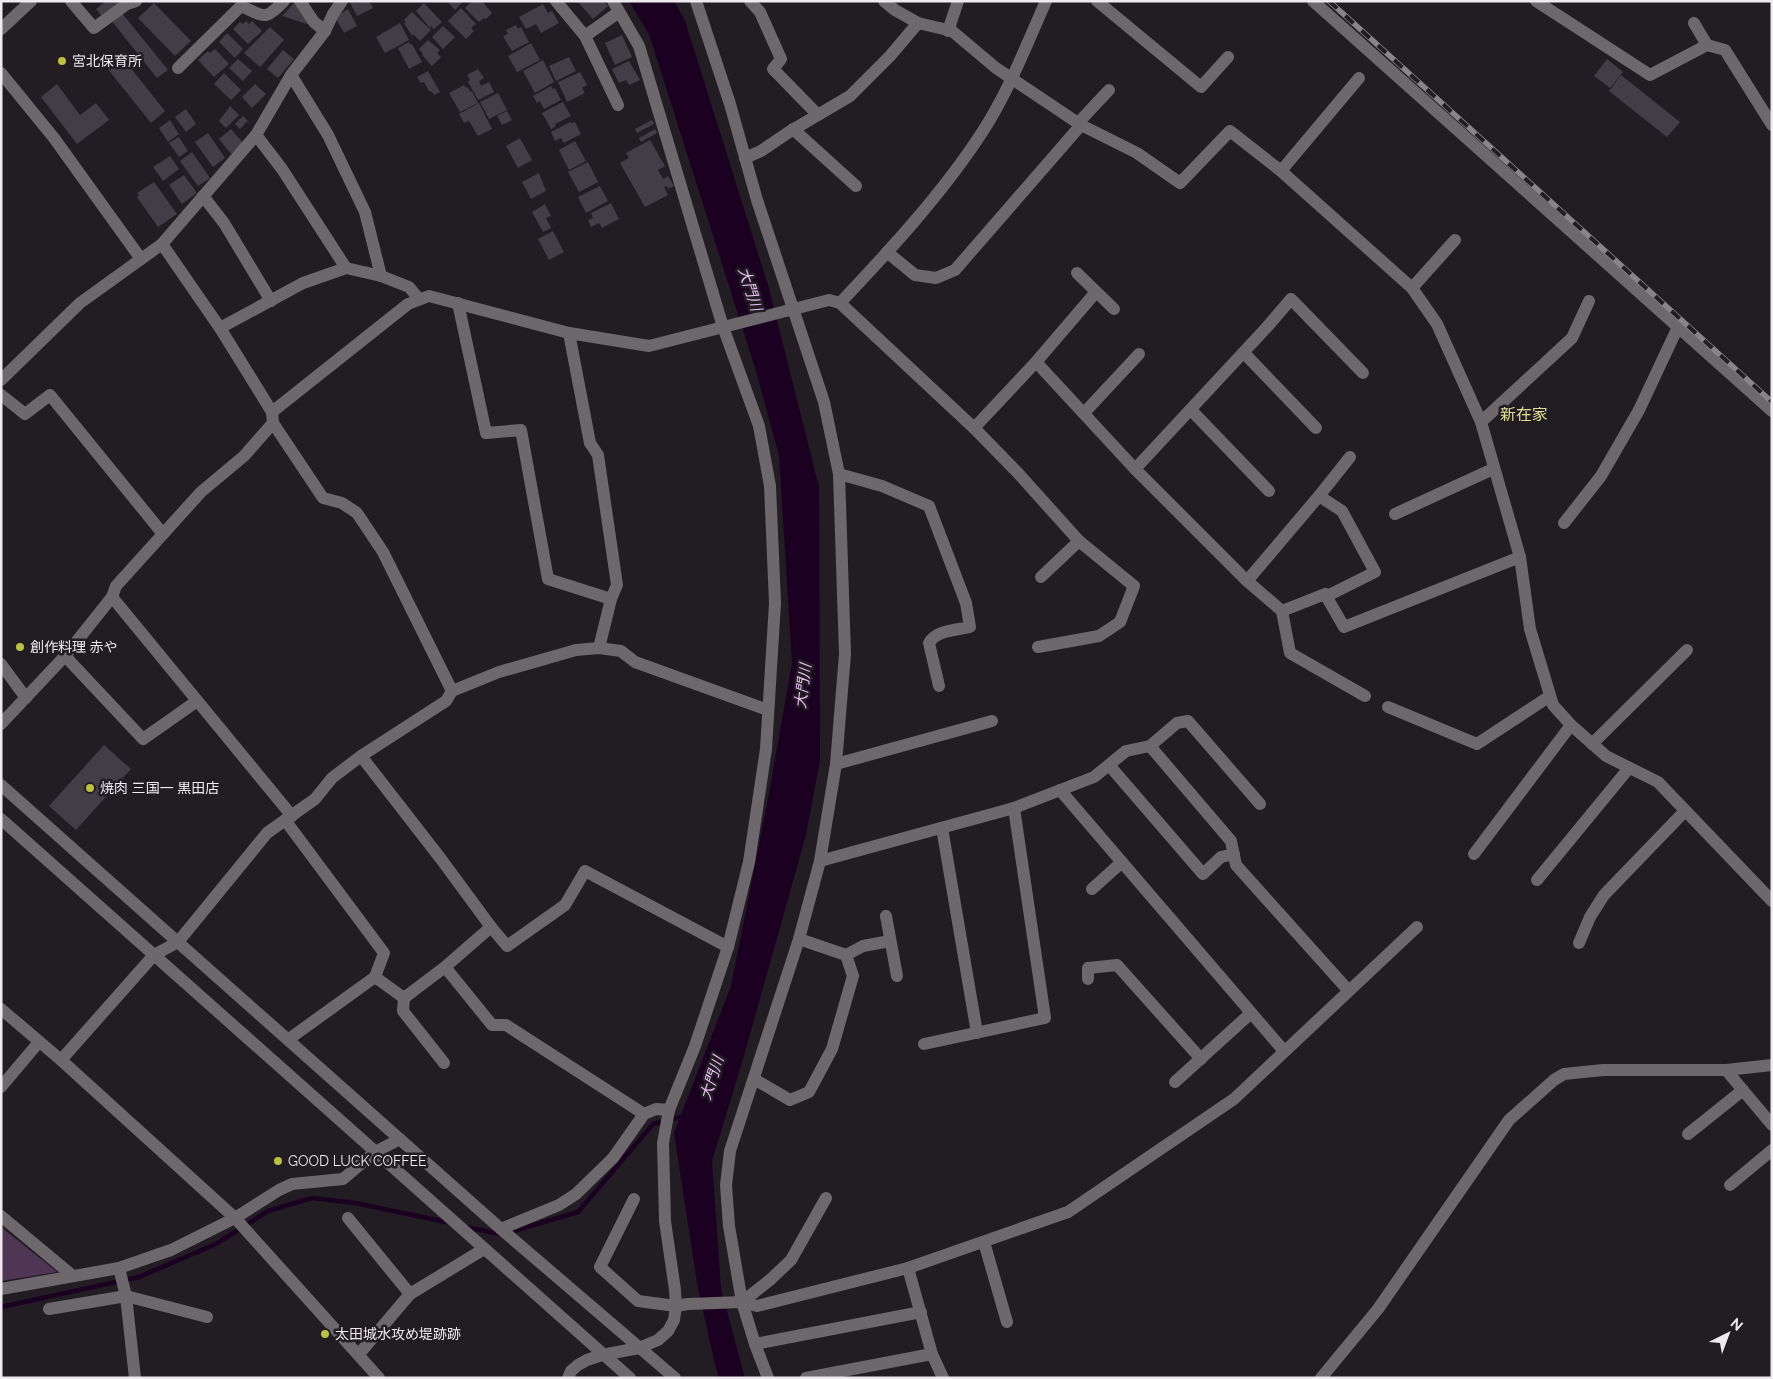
<svg xmlns="http://www.w3.org/2000/svg" width="1773" height="1379" viewBox="0 0 1773 1379" font-family="Raleway,'Noto Sans JP',sans-serif">
  <style>
    .green { fill: #4f3655 }
    .water { fill: #1b0022 }
    .lines { fill: none; stroke-linecap: round; stroke-linejoin: round }
    .stream { stroke: #1b0022; stroke-width: 4.5 }
    .building { fill: #433d45 }
    .minor { stroke: #6c686c; stroke-width: 12 }
    .rail-casing { stroke: #89848a; stroke-width: 5.5 }
    .rail { stroke: #221c23; stroke-width: 4; stroke-dasharray: 11; stroke-linecap: butt }
    .poi-dot { fill: #bdbf43; stroke: #221c23; stroke-width: 2 }
    .labels { text-anchor: middle; stroke-width: 5; stroke-linejoin: round; paint-order: stroke }
    .poi-label { font-size: 14px; fill: #eeeaef; stroke: #221c23; text-anchor: start }
    .water-label { font-size: 15px; font-style: italic; fill: #ecbcf7; stroke: #221c23 }
    .quarter-label { font-size: 16px; fill: #dde092; stroke: #221c23 }
  </style>
  <rect width="100%" height="100%" fill="#221c23"/>
  <path class="green" d="M1,1227L57,1272L1,1281Z"/>
  <path class="water" d="M629,1H674L685,21L768,285L819,487L820,760L806,835L743,1059L712,1161L721,1289L745,1378H719L716,1369L698,1289L674,1133L731,986L768,799L792,663L779,455L756,371L649,34Z"/>
  <g class="lines">
    <g class="stream">
      <path d="M466,1227L500,1234"/>
      <path d="M507,1233L578,1212L653,1124L685,1116"/>
      <path d="M1,1307L139,1277L216,1244L268,1211L312,1198L355,1203L451,1223"/>
    </g>
  </g>
  <g class="building">
    <path d="M106,1H123L103,18L96,9Z"/>
    <path d="M296,1L310,25L282,16Z"/>
    <path d="M349,1H369L373,8L357,16Z"/>
    <path d="M447,1H464L455,10Z"/>
    <path d="M472,1H482L492,13L486,19L484,18L479,22L465,8Z"/>
    <path d="M577,1H604L608,6L593,19Z"/>
    <path d="M154,3L191,41L175,56L138,18Z"/>
    <path d="M424,3L442,22L434,29L431,26L430,28L416,11Z"/>
    <path d="M543,4L548,13L552,11L559,23L541,33L536,24L526,29L519,17Z"/>
    <path d="M461,8L476,24L471,28L474,31L466,39L448,21Z"/>
    <path d="M348,9L357,26L344,33L336,19L340,14Z"/>
    <path d="M121,12L168,70L157,78L111,20Z"/>
    <path d="M412,12L431,30L420,41L413,34L412,36L404,23L406,22L404,20Z"/>
    <path d="M246,21L249,24L252,21L262,31L248,44L233,29L240,22L243,24Z"/>
    <path d="M400,23L409,40L385,53L376,37Z"/>
    <path d="M516,25L518,29L521,27L529,42L512,51L503,36L508,34L506,30Z"/>
    <path d="M443,26L455,37L443,49L432,37Z"/>
    <path d="M270,27L284,40L260,67L244,53Z"/>
    <path d="M227,33L243,49L235,58L219,42Z"/>
    <path d="M622,35L632,57L615,65L605,43Z"/>
    <path d="M428,40L440,50L437,53L441,57L432,66L422,55L423,54L419,49Z"/>
    <path d="M409,42L411,45L412,44L422,62L409,69L398,48Z"/>
    <path d="M531,43L540,60L517,72L508,56Z"/>
    <path d="M215,49L229,64L214,77L198,60L208,51L210,53Z"/>
    <path d="M283,50L294,59L278,78L267,69Z"/>
    <path d="M122,57L165,111L151,123L107,68Z"/>
    <path d="M569,57L576,71L556,81L549,66Z"/>
    <path d="M238,59L252,71L243,81L229,68Z"/>
    <path d="M1607,59L1623,72L1610,88L1594,76Z"/>
    <path d="M543,60L554,82L535,93L523,71Z"/>
    <path d="M629,61L640,80L629,85L626,80L619,83L612,69Z"/>
    <path d="M478,69L484,78L479,81L481,86L489,82L494,92L478,100L468,82L470,80L467,75Z"/>
    <path d="M428,71L440,92L434,95L432,92L429,91L424,82L421,83L417,77Z"/>
    <path d="M580,72L587,85L582,88L585,93L567,102L558,82Z"/>
    <path d="M224,73L241,90L231,100L214,84Z"/>
    <path d="M1621,75L1680,122L1667,137L1609,91Z"/>
    <path d="M57,84L80,115L96,103L109,120L77,144L41,97Z"/>
    <path d="M255,84L266,94L252,108L242,97Z"/>
    <path d="M464,85L466,88L468,87L470,92L472,91L478,103L460,112L449,93Z"/>
    <path d="M551,86L553,89L555,88L561,100L544,109L540,101L537,103L533,96Z"/>
    <path d="M498,93L507,110L489,119L480,102Z"/>
    <path d="M563,102L571,116L555,124L556,126L551,129L542,113Z"/>
    <path d="M479,103L492,129L478,136L469,121L464,123L459,114Z"/>
    <path d="M230,106L239,115L226,128L219,121Z"/>
    <path d="M186,109L196,124L186,132L175,117Z"/>
    <path d="M507,111L512,120L502,125L497,116Z"/>
    <path d="M243,116L248,121L240,129L235,124Z"/>
    <path d="M170,120L179,134L168,142L159,128Z"/>
    <path d="M652,120L654,124L637,133L635,129Z"/>
    <path d="M570,122L571,123L575,122L581,134L564,143L561,138L555,141L551,132Z"/>
    <path d="M231,129L244,144L231,154L219,139Z"/>
    <path d="M655,129L657,133L641,142L639,138Z"/>
    <path d="M208,133L225,158L213,167L195,142Z"/>
    <path d="M179,137L188,151L179,157L169,143Z"/>
    <path d="M520,138L532,160L518,168L506,146Z"/>
    <path d="M650,140L665,166L658,170L663,179L668,176L674,186L668,189L667,186L664,187L668,195L645,207L620,163L629,158L626,153Z"/>
    <path d="M575,141L586,161L569,170L559,150Z"/>
    <path d="M192,152L210,178L198,186L180,161Z"/>
    <path d="M170,156L179,169L163,181L153,167Z"/>
    <path d="M588,162L598,182L579,192L568,172Z"/>
    <path d="M539,173L546,191L531,199L522,182Z"/>
    <path d="M184,175L197,193L182,204L169,185Z"/>
    <path d="M154,182L177,214L158,227L137,197L139,195L137,193Z"/>
    <path d="M600,186L608,201L586,213L578,197Z"/>
    <path d="M611,203L619,219L602,228L599,223L591,227L588,220L593,218L591,213Z"/>
    <path d="M545,204L551,216L546,218L551,228L543,232L532,212Z"/>
    <path d="M553,231L564,252L549,260L538,239Z"/>
    <path d="M104,745L131,769L76,830L49,806Z"/>
  </g>
  <g class="lines">
    <g class="minor">
      <path d="M71,1L94,28L127,4L136,1"/>
      <path d="M300,1L314,22L325,31"/>
      <path d="M556,1L585,36"/>
      <path d="M696,1L730,104L757,200L824,402L839,474L845,654L836,764L820,861L799,939L730,1151L726,1185L729,1226L742,1302L755,1344L768,1378"/>
      <path d="M750,1L760,12L781,59L773,69L818,115"/>
      <path d="M1097,1L1201,87L1228,57"/>
      <path d="M1313,1L1772,411"/>
      <path d="M1536,1L1650,75L1707,45L1725,50L1772,125"/>
      <path d="M918,23L952,31L996,68L1081,125L1137,153L1180,183L1230,131L1281,171L1412,288L1437,324L1481,422L1520,557L1530,629L1553,705L1571,725L1606,756L1658,782L1772,901"/>
      <path d="M1694,23L1707,45"/>
      <path d="M1,29L31,1"/>
      <path d="M948,31L958,1"/>
      <path d="M178,68L241,6C266,17 264,21 284,1"/>
      <path d="M1,73L54,138L141,259"/>
      <path d="M291,75L328,135L365,212L381,276"/>
      <path d="M618,105L585,36L619,12"/>
      <path d="M1078,123L1109,90"/>
      <path d="M793,129L856,186"/>
      <path d="M256,135L282,169L346,268"/>
      <path d="M745,158L761,151L789,132L850,96L890,56L918,23L895,10L884,1"/>
      <path d="M1281,171L1359,78"/>
      <path d="M203,196L224,223L271,301"/>
      <path d="M887,252L915,275L936,278L955,270L1081,125"/>
      <path d="M1077,273L1114,309"/>
      <path d="M1412,288L1455,240"/>
      <path d="M458,303L486,433L521,430L548,579L611,599L599,648"/>
      <path d="M840,303L974,428L1036,362L1135,469"/>
      <path d="M220,328L303,283L346,268L381,276L409,287L419,299"/>
      <path d="M569,333L590,443L598,455L617,585L611,599"/>
      <path d="M1244,353L1316,428"/>
      <path d="M1036,362L1096,292"/>
      <path d="M1,380L80,303L162,244L256,135L291,75L325,31L333,14L342,1"/>
      <path d="M1,395L25,414L50,395L163,534"/>
      <path d="M1191,410L1269,491"/>
      <path d="M272,412L408,304L429,296L569,333L649,346L829,300L840,303C890,250 941,195 981,134C1008,93 1026,46 1046,1"/>
      <path d="M1084,413L1139,354"/>
      <path d="M1481,422L1572,338L1589,301"/>
      <path d="M273,423L323,498L342,503L357,513L383,552L452,691L446,701L361,756L441,859L491,927"/>
      <path d="M974,428L1017,472L1079,541L1041,577"/>
      <path d="M839,474L882,486L929,506L966,603L970,627C957,630 936,630 929,643L939,686"/>
      <path d="M1395,514L1493,469"/>
      <path d="M1564,523L1601,476L1639,410L1678,327"/>
      <path d="M1247,581L1135,469L1267,327L1291,299L1363,373"/>
      <path d="M1327,596L1375,572L1342,511L1319,496L1350,457"/>
      <path d="M112,597L292,816"/>
      <path d="M1282,611L1247,581L1319,496"/>
      <path d="M1038,647L1099,636L1120,622L1134,586L1079,541"/>
      <path d="M65,656L143,739L197,701"/>
      <path d="M1,664L26,698"/>
      <path d="M452,691L499,672L576,650L599,648L621,651L635,662L768,710"/>
      <path d="M1365,696L1290,653L1282,611L1325,594L1344,627L1520,557"/>
      <path d="M1388,707L1477,744L1550,696"/>
      <path d="M1,724L65,656L112,597L116,586L201,492L244,456L273,423L272,412L220,328L162,244"/>
      <path d="M1592,744L1687,650"/>
      <path d="M1150,746L1177,723L1188,721L1260,804"/>
      <path d="M836,764L992,721"/>
      <path d="M1109,765L1203,874L1221,857L1234,854"/>
      <path d="M1,785L501,1229L675,1378"/>
      <path d="M1060,790L1284,1051"/>
      <path d="M1,819L630,1378"/>
      <path d="M285,820L384,953L375,977L289,1039"/>
      <path d="M942,828L977,1033"/>
      <path d="M1474,854L1571,725"/>
      <path d="M820,861L1014,808L1094,777L1126,751L1150,746L1231,841L1236,865L1348,990"/>
      <path d="M1537,880L1629,768"/>
      <path d="M1092,889L1122,862"/>
      <path d="M886,916L897,976"/>
      <path d="M1579,943L1590,917L1604,895L1685,811"/>
      <path d="M846,955L863,946L890,941"/>
      <path d="M445,967L491,927L507,946L565,905L585,871L728,947"/>
      <path d="M375,977L404,998"/>
      <path d="M1088,979V968L1117,965L1201,1059"/>
      <path d="M1,1009L61,1060L235,1218L379,1378"/>
      <path d="M924,1044L1045,1018L1014,808"/>
      <path d="M61,1060L154,955L178,942L267,833L315,799L332,778L361,756"/>
      <path d="M444,1063L403,1011L404,998L445,967L492,1025H506L644,1114"/>
      <path d="M1726,1070L1772,1125"/>
      <path d="M754,1079L790,1100L809,1092L832,1049L853,976L846,955L799,939"/>
      <path d="M1175,1082L1251,1013"/>
      <path d="M1,1087L39,1042"/>
      <path d="M1688,1134L1743,1090"/>
      <path d="M1730,1185L1772,1150"/>
      <path d="M634,1199L600,1267L638,1301L676,1306L688,1304L742,1302L757,1306L908,1268L1068,1212L1234,1099L1417,927"/>
      <path d="M1,1216L73,1276"/>
      <path d="M348,1218L410,1294"/>
      <path d="M501,1229L559,1205L576,1194L613,1158L644,1114L656,1109L669,1110"/>
      <path d="M984,1242L1007,1322"/>
      <path d="M119,1268L126,1296L207,1317"/>
      <path d="M908,1268L932,1354L943,1378"/>
      <path d="M1,1289L119,1268L171,1250L235,1218L279,1190L292,1184L343,1179L375,1152L400,1139"/>
      <path d="M742,1302L771,1279L791,1260L826,1198"/>
      <path d="M49,1309L126,1296L135,1378"/>
      <path d="M755,1344L921,1312"/>
      <path d="M359,1354L410,1294L484,1249"/>
      <path d="M568,1378L571,1371L578,1365L587,1360L602,1355L639,1348L658,1340L668,1331L674,1320L676,1306L675,1290L665,1221L663,1143L669,1110L695,1046L728,947L749,862L766,749L775,603L770,486L759,426L723,327L639,46L613,1"/>
      <path d="M806,1378L932,1354"/>
      <path d="M1321,1378L1378,1309L1509,1120L1554,1080L1564,1074L1603,1070H1726L1772,1065"/>
    </g>
    <defs>
      <path id="rail" d="M1329,1L1772,402"/>
    </defs>
    <use href="#rail" class="rail-casing"/>
    <use href="#rail" class="rail"/>
  </g>
  <g class="poi-dot">
    <circle cx="62" cy="61" r="5"/>
    <circle cx="20" cy="647" r="5"/>
    <circle cx="90" cy="788" r="5"/>
    <circle cx="278" cy="1161" r="5"/>
    <circle cx="325" cy="1334" r="5"/>
  </g>
  <g class="labels">
    <g class="poi-label">
      <text x="72" y="66">宮北保育所</text>
      <text x="30" y="652">創作料理 赤や</text>
      <text x="100" y="793">焼肉 三国一 黒田店</text>
      <text x="288" y="1166">GOOD LUCK COFFEE</text>
      <text x="335" y="1339">太田城水攻め堤跡跡</text>
    </g>
    <g class="water-label">
      <text transform="translate(750 289) rotate(72)" y="5">大門川</text>
      <text transform="translate(803 686) rotate(-83)" y="5">大門川</text>
      <text transform="translate(712 1078) rotate(-72)" y="5">大門川</text>
    </g>
    <g class="quarter-label">
      <text x="1524" y="420">新在家</text>
    </g>
  </g>
  <rect width="1773" height="1379" fill="none" stroke="#eeeaef" stroke-width="5"/>
  <g transform="translate(1728 1334) rotate(42)" stroke="#221c23" stroke-width="4" paint-order="stroke">
  <path d="M0-4L9 19L0 12L-9 19Z" fill="#eeeaef"/>
  <text y="-8" font-size="14" font-weight="bold" text-anchor="middle" fill="#eeeaef">N</text>
  </g>
</svg>
